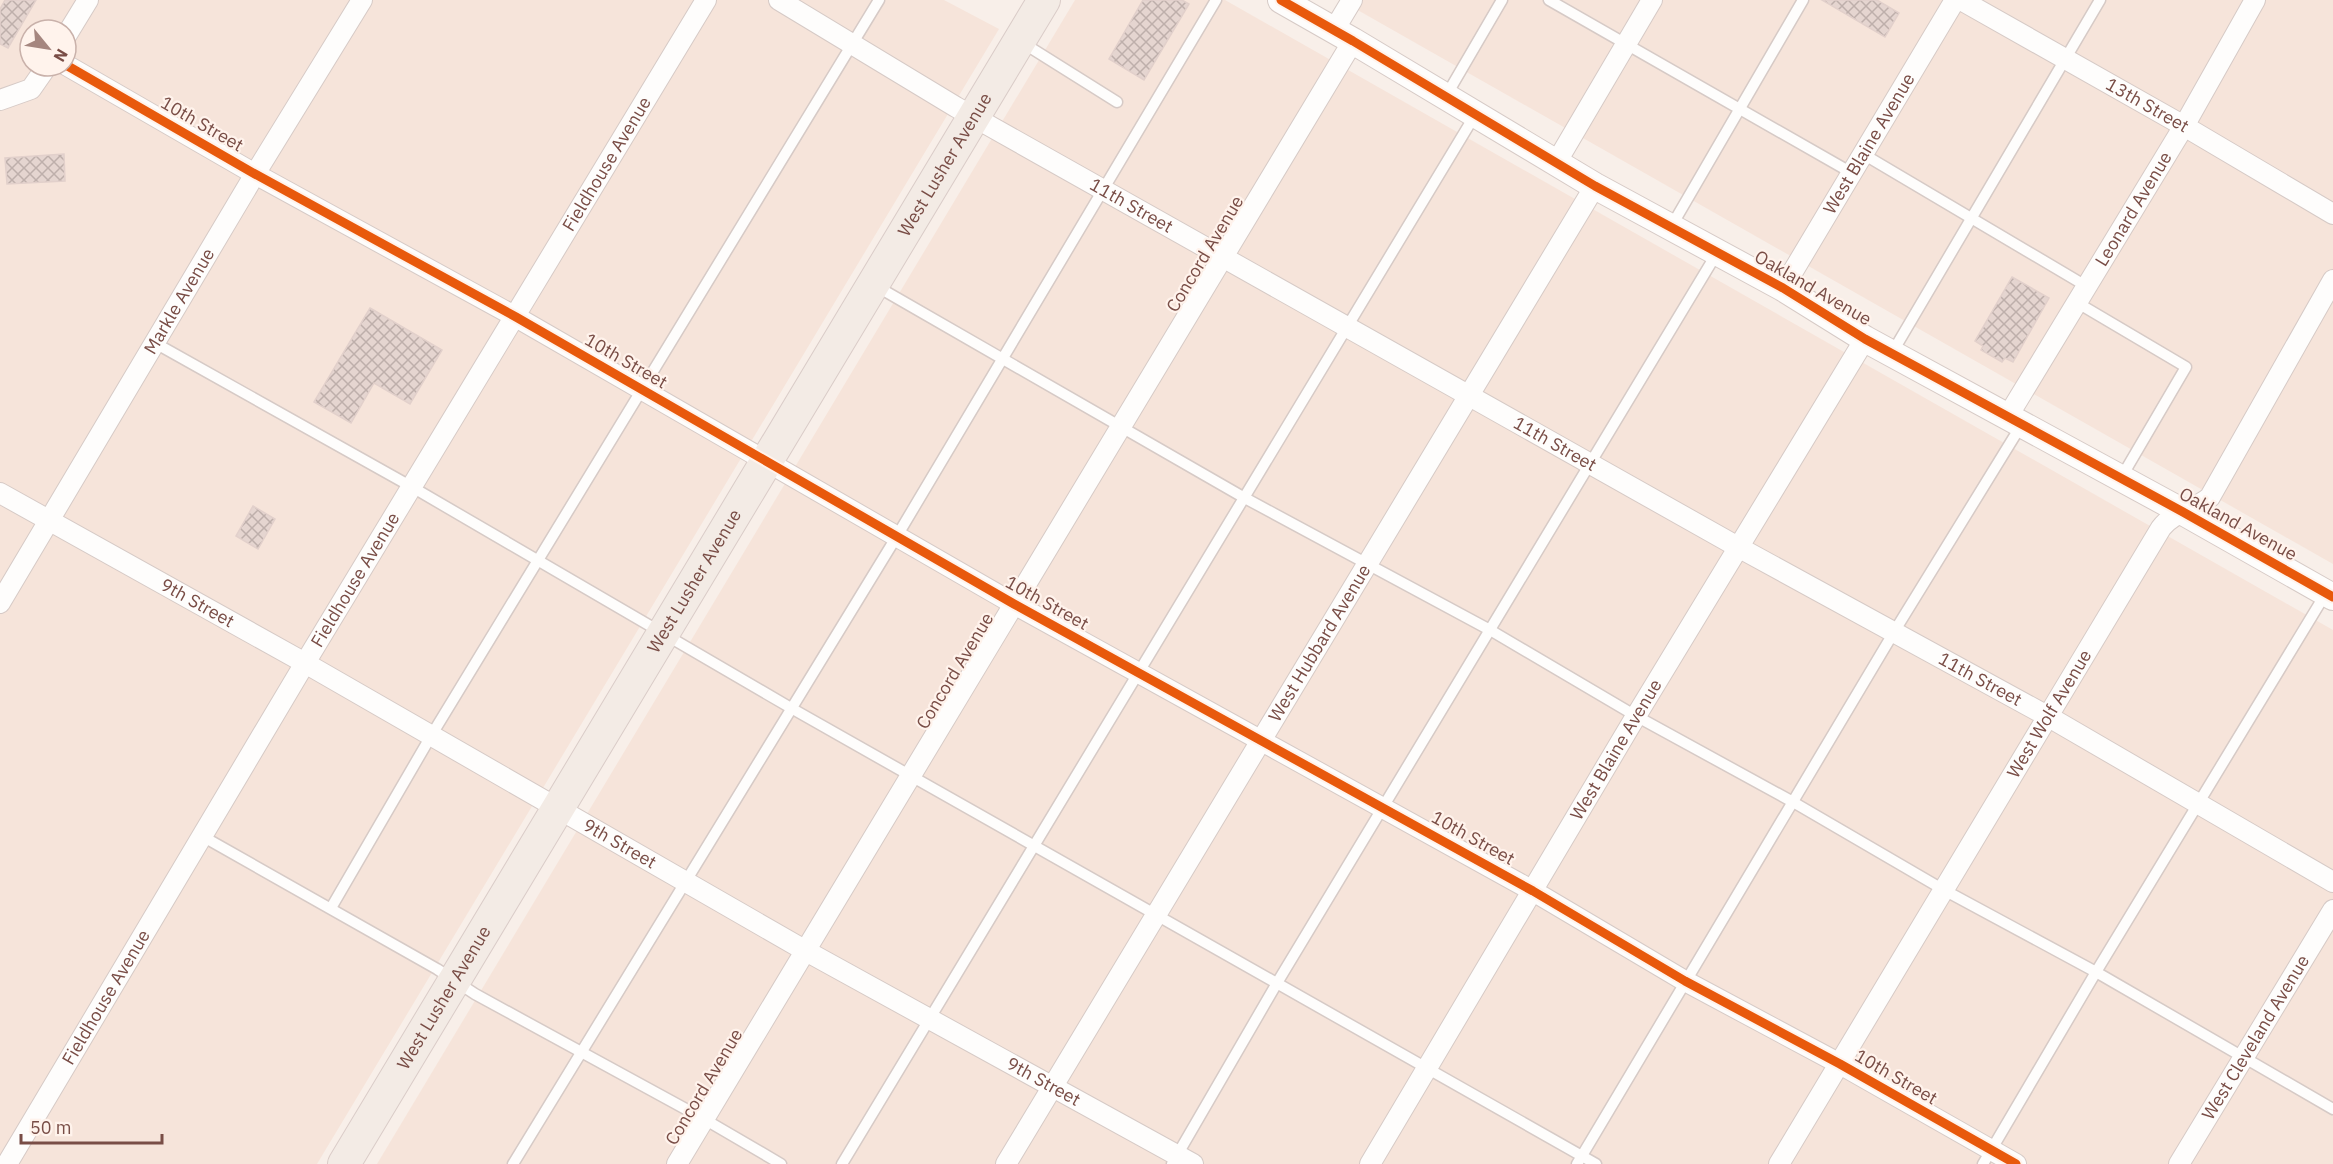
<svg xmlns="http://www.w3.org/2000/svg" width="2333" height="1164" viewBox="0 0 2333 1164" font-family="'IBM Plex Sans',sans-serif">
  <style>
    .residential { fill: #f6e4da; fill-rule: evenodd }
    .building { fill: url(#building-cross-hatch); stroke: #e2d0cb; stroke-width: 1.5 }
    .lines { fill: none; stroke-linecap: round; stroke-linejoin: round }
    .service-casing { stroke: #d6cac6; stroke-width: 13 }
    .minor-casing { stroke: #d6cac6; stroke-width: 22 }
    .tertiary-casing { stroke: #d6cac6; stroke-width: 28 }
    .primary-casing { stroke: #daccc8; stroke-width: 34 }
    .service { stroke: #fefdfc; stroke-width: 10 }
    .minor { stroke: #fefdfc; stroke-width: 20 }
    .tertiary { stroke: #fefdfc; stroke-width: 26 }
    .primary { stroke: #f3ebe5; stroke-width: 32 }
    .cycleway-casing { stroke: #fff3ec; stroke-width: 13 }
    .cycleway { stroke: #e8590c; stroke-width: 9 }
    .labels { text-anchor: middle; stroke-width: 4.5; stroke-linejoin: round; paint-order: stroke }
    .street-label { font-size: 18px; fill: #794d46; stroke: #fff3ec }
  </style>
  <defs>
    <pattern id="building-cross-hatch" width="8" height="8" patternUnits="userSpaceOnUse" patternTransform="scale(1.5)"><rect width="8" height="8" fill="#e5d5d0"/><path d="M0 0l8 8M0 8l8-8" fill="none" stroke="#beafab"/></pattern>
  </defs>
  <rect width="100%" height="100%" fill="#f8efe9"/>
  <g class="residential">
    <path d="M0,0H944L999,29L317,1164H0ZM30,30H66V66H30Z"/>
    <path d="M1075,0H1225L2333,630V1164H377Z"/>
    <path d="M1340,0H2333V564Z"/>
  </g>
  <g class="building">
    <path d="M5,0H36L8,48L0,44V9Z"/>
    <path d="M1143,0H1182L1189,4L1144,80L1109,59Z"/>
    <path d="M1822,0H1877L1899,13L1885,37Z"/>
    <path d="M64,154L65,181L7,184L5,158Z"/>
    <path d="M2012,277L2049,298L2013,362L2005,358L2002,362L1981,350L1983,346L1975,341Z"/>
    <path d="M370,308L442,350L410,404L374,383L351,423L314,402Z"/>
    <path d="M253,506L275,519L258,549L236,536Z"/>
  </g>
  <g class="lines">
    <defs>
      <g id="service">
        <path d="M1549,0L1852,173"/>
        <path d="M1023,43L1117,102"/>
        <path d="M1446,96L1502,0"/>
        <path d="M1863,154L2086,286"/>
        <path d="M1671,227L1803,0"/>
        <path d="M876,286L1243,497L1490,630L1636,716L1793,802L1944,890L2096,972L2333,1109"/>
        <path d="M2076,302L2186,367L2121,478"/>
        <path d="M155,343L412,487L791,708L1596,1164"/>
        <path d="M1892,353L2100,0"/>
        <path d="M202,836L437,969L475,994L704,1119L781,1164"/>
        <path d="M331,908L431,736L879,0"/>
        <path d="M513,1164L897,536L1216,0"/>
        <path d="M842,1164L1475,115"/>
        <path d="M1172,1164L1277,983L1717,253"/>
        <path d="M1577,1164L1894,632L2022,424"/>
        <path d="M1983,1164L2096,972L2326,593"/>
      </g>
      <g id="minor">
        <path id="s1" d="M779,0L956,107L1738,547L2049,717L2333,882"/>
        <path id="s2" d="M1961,0L2184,126L2333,214"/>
        <path d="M1334,30L1352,0"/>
        <path d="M66,36L88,0"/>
        <path d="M66,65L255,174L516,317L1014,604L1533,891L1685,981L1840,1064L2016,1164"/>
        <path d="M0,100L31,89L47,66"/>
        <path d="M1556,163L1652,0"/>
        <path id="s3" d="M1783,288L1955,0"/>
        <path id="s4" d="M2008,416L2184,126L2255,0"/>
        <path id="s5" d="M0,493L305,663L806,951L1193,1164"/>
        <path id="s6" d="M0,603L255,174L362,0"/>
        <path id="s7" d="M7,1164L305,663L706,0"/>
        <path d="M677,1164L1353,41"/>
        <path id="s8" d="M1006,1164L1595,186"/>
        <path id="s9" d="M1370,1164L1636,716L1865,339"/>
        <path id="s10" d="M1779,1164L2161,528C2174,511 2194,511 2210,497L2333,280"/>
        <path id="s11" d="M2179,1164L2333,910"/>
      </g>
      <path id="tertiary" d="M1281,0L1353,41L1595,186L1783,288L1865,339L2183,512L2333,597"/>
      <g id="primary">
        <path id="s12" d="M344,1164L1044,0"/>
      </g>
    </defs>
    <use href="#service" class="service-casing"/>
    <use href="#minor" class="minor-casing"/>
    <use href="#tertiary" class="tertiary-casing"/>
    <use href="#primary" class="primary-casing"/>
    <use href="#service" class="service"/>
    <use href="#minor" class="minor"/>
    <use href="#tertiary" class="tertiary"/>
    <use href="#primary" class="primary"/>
    <defs>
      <g id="cycleway">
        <path d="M1281,0L1353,41L1595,186L1783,288L1865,339L2183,512L2333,597"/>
        <path d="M66,65L255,174L516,317L1014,604L1533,891L1685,981L1840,1064L2016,1164"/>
      </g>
    </defs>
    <use href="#cycleway" class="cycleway-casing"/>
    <use href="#cycleway" class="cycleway"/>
  </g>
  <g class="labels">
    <g class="street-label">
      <text dy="6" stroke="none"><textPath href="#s2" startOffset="214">13th Street</textPath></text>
      <text transform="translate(202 124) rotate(30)" y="6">10th Street</text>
      <text dy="6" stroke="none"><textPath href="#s3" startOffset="168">West Blaine Avenue</textPath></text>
      <text dy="6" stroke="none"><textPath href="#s7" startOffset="1166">Fieldhouse Avenue</textPath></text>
      <text dy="6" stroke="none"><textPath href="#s12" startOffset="1166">West Lusher Avenue</textPath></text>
      <text dy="6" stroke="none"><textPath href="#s1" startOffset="408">11th Street</textPath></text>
      <text dy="6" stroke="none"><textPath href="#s4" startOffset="242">Leonard Avenue</textPath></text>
      <text transform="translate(1205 254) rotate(-59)" y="6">Concord Avenue</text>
      <text transform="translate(1813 288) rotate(30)" y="6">Oakland Avenue</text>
      <text dy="6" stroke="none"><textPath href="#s6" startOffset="351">Markle Avenue</textPath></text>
      <text transform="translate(626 361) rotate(30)" y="6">10th Street</text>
      <text dy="6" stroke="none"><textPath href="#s1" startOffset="894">11th Street</textPath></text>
      <text transform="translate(2238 524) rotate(29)" y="6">Oakland Avenue</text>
      <text dy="6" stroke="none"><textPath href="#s7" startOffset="680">Fieldhouse Avenue</textPath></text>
      <text dy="6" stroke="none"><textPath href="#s12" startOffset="680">West Lusher Avenue</textPath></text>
      <text transform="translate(1047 603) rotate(29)" y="6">10th Street</text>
      <text dy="6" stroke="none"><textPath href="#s5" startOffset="226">9th Street</textPath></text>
      <text dy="6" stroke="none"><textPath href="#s8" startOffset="608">West Hubbard Avenue</textPath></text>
      <text transform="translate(955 671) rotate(-59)" y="6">Concord Avenue</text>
      <text dy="6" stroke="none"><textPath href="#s1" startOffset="1380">11th Street</textPath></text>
      <text dy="6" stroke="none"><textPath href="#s10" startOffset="525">West Wolf Avenue</textPath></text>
      <text dy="6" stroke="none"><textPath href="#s9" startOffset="482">West Blaine Avenue</textPath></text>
      <text transform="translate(1473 838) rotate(29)" y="6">10th Street</text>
      <text dy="6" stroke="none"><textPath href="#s5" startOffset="712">9th Street</textPath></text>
      <text dy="6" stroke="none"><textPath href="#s7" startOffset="194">Fieldhouse Avenue</textPath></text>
      <text dy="6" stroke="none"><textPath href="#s12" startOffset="194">West Lusher Avenue</textPath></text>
      <text dy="6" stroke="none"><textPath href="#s11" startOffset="148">West Cleveland Avenue</textPath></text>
      <text transform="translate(1896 1077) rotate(30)" y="6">10th Street</text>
      <text dy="6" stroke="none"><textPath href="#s5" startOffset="1198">9th Street</textPath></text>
      <text transform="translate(704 1087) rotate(-59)" y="6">Concord Avenue</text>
    </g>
  </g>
  <g transform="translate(48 48) rotate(120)"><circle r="28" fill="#fff3ec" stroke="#c9b1aa" stroke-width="1.5"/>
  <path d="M0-4.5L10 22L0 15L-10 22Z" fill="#a5867f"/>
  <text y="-9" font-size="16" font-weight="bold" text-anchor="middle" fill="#794d46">N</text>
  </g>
  <path d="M21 1134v9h141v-9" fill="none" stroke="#794d46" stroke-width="3"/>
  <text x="30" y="1134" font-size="18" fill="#794d46" stroke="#fff3ec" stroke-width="4.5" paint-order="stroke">50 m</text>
</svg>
